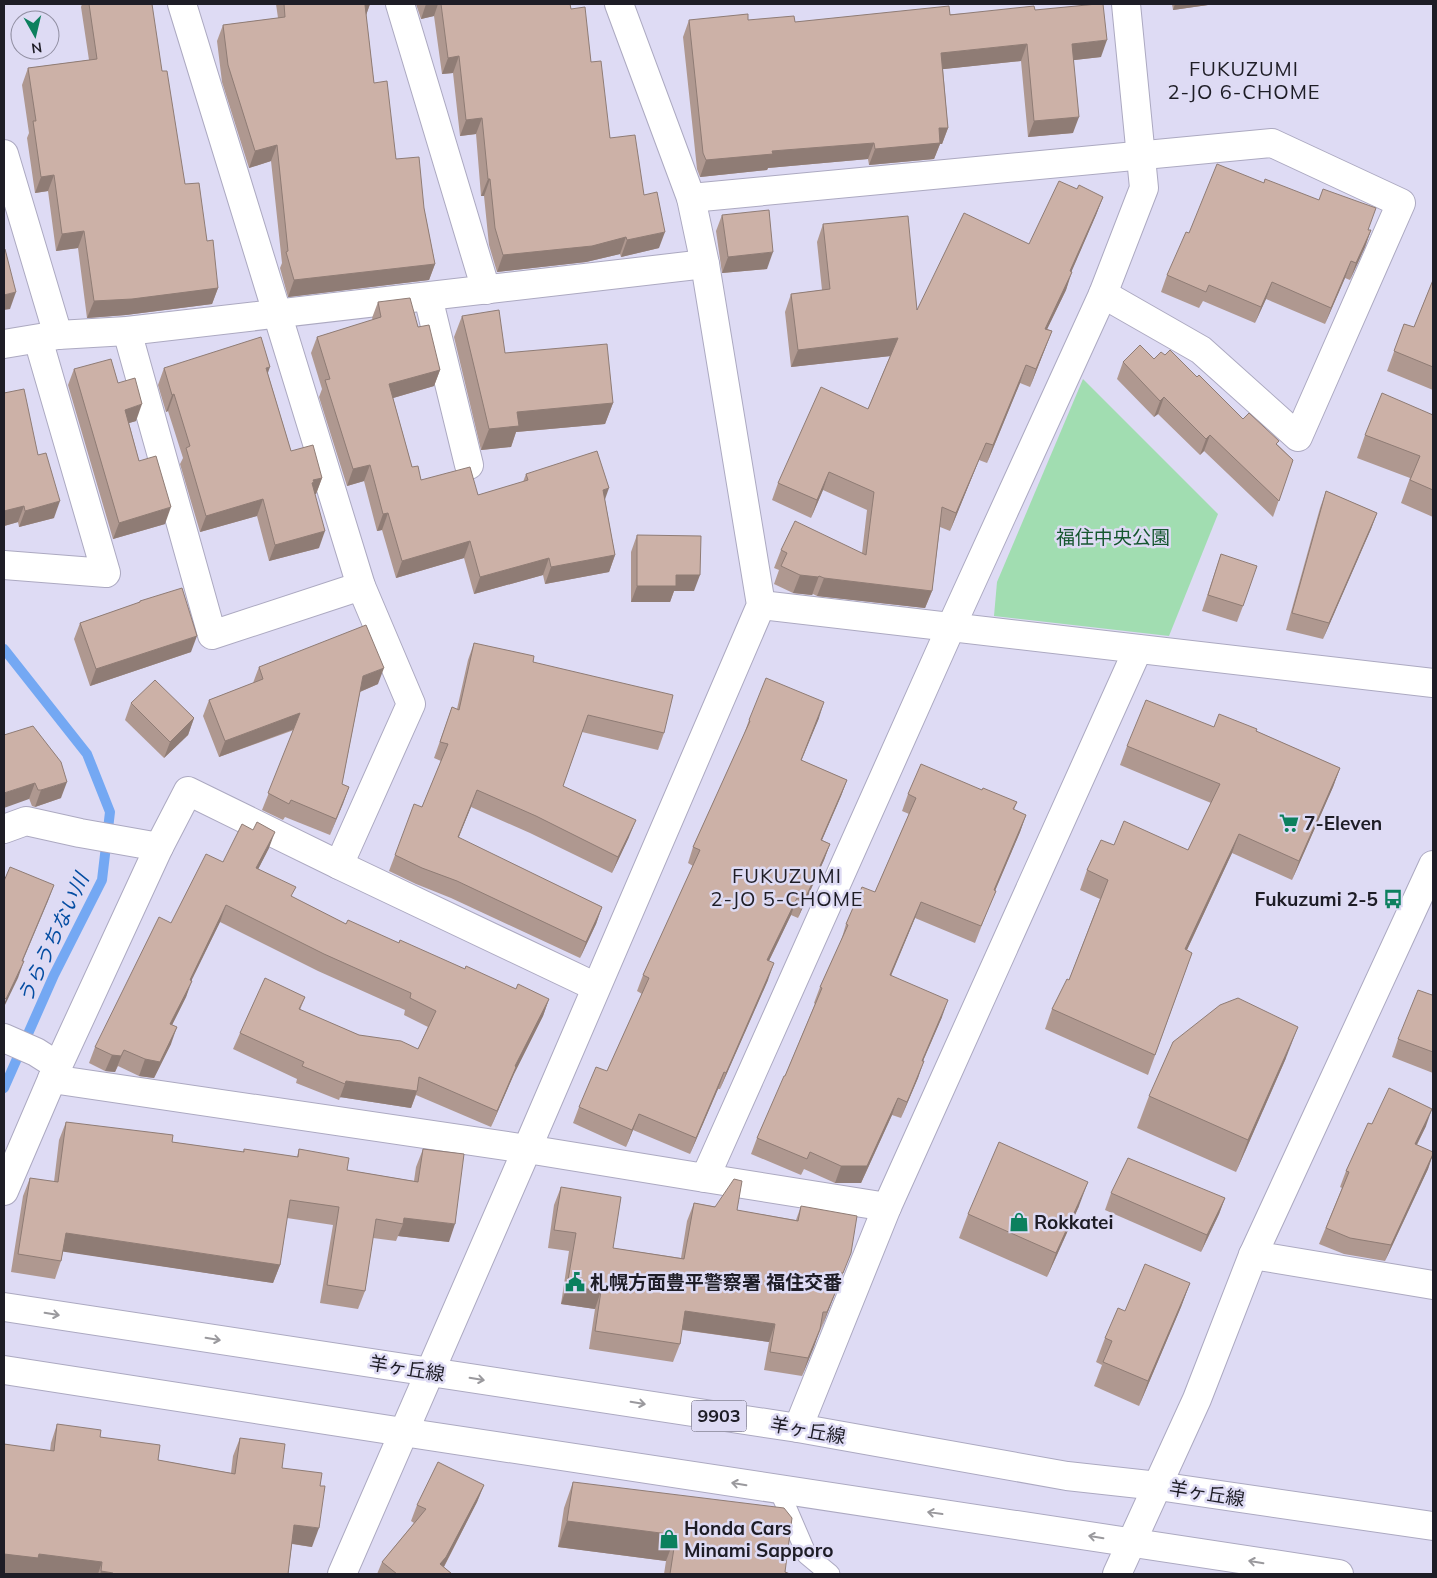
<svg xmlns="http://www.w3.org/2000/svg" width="1437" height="1578" viewBox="0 0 1437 1578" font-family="Mulish,'Noto Sans JP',sans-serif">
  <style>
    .green { fill: #a1ddb1 }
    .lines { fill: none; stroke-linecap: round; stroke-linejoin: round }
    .stream { stroke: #74a8f3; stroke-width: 10 }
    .service-casing { stroke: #aca9c1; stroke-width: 21 }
    .minor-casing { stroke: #aca9c1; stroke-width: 30 }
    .tertiary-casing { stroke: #aca9c1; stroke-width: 30 }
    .primary-casing { stroke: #aca9c1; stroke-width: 30 }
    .service { stroke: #fff; stroke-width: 19 }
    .minor { stroke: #fff; stroke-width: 28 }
    .tertiary { stroke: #fff; stroke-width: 28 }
    .primary { stroke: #fff; stroke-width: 28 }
    .wall { fill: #af9890 }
    .shaded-wall { fill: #8f7c75 }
    .building { fill: #ccb1a7; stroke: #8f7c75 }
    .oneway { stroke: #9a999d }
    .labels { text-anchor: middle; stroke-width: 5; stroke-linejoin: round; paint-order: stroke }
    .shield { fill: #dedbf4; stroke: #585664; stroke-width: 1 }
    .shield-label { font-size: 18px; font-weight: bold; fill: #1e1d26 }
    .park-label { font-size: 19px; fill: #165730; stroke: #dedbf4 }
    .poi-label { font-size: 19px; font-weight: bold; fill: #1e1d26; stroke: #dedbf4; text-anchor: start }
    .street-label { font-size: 19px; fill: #1e1d26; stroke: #dedbf4 }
    .neighbourhood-label { font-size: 20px; letter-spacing: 1px; fill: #1e1d26; stroke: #dedbf4 }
    .water-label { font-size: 20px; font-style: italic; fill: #044da2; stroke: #dedbf4 }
  </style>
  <rect width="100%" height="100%" fill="#dedbf4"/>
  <path class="green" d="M1083,379L1218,514L1169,636L994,616L997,582Z"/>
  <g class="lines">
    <path class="stream" d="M4,649L87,754L110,812L102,880L54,975L4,1088"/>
    <defs>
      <path id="service" d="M779,1490L807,1555L830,1574"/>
      <g id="minor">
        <path d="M400,4L486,290"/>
        <path d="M4,154L58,335"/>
        <path d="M691,198L1272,143L1401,203L1298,437L1201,350L1103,294"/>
        <path d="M428,297L469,465"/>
        <path d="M127,331L212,635L361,586"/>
        <path d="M4,344L58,335L127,331L705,264"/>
        <path d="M4,565L106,573L38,339"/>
        <path d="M761,605L1433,683"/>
        <path d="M4,829L26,821L80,833L159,847L52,1079L4,1191"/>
        <path d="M159,847L188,791L339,865L411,704L361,586L182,4"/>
        <path d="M339,865L596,987"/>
        <path d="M4,1038L36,1052L58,1066"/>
        <path d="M52,1079L527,1149L705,1178L951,627L1103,294L1144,188L1126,4"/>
        <path d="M705,1178L887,1207"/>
        <path d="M1253,1255L1433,1285"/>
        <path d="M798,1428L887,1207L1138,649"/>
        <path d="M342,1574L527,1149L761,605L705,264L691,198L619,4"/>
      </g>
      <path id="tertiary" d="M1117,1574L1197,1399L1253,1255L1433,865"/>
      <g id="primary">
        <path d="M4,1307L798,1428L1067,1476L1158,1486L1433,1526"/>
        <path d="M4,1370L403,1432L1339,1574"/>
      </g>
    </defs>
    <use href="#service" class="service-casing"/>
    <use href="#minor" class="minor-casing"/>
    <use href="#tertiary" class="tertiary-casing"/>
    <use href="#primary" class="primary-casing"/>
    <use href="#service" class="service"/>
    <use href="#minor" class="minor"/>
    <use href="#tertiary" class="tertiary"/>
    <use href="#primary" class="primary"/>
  </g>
  <g class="wall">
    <path d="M82,4H89L162,71L185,184L207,241L218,288L212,304L126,315L87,318L78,248L56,251L48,191L35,193L27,138L29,133L22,85L28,68L89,60L81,7Z"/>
    <path d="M276,4H370L366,15L374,83L396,159L424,208L435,264L429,280L288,297L280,268L282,263L271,161L249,168L222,82L217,41L223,25L278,18Z"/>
    <path d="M416,4H570L571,9L591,62L610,138L644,195L659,248L621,257L620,254L586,262L497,272L489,245L484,196H481L476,134L460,136L453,73L442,74L434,16L421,19Z"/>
    <path d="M1172,4H1209L1208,5L1173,10Z"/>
    <path d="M1035,10L1101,57L1074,60L1073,133L1028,137L1021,61L943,69L948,128L942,144H940L934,159L869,165L868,159L768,168L767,170L700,177L697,169L683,37L689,20H748L795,22Z"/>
    <path d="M1077,189L1103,197L1096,215L1071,272L1066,290L1047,329L1052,331L1030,387L1020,383L987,463L979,460L950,531L940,527L932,591L925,608L817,596L813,594L812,595L793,593L774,584L779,570L774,568L781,550L862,553L867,510L823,490L811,518L772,500L778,483L868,409L890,356L791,367L785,312L791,294L822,290L817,242L823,224L917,310L1029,244Z"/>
    <path d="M722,215L767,269L722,273L716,231Z"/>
    <path d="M1368,230H1371L1365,247L1350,280L1345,278L1325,324L1266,299L1255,323L1203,301L1199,308L1161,292L1167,275L1189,233Z"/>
    <path d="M1433,280V390L1387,371L1404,324L1414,327Z"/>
    <path d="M378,302L418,327L440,370L434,386L393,398L412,467L421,480L478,495L523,482L526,474L605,500L615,555L609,572L545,584L543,575L474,594L464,558L396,578L382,530L377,531L364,481L347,486L319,397L322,389L311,353L317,337L373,320L372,318Z"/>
    <path d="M462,316L505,353L613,403L605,424L516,432L511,447L481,450L454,337Z"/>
    <path d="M1165,355L1197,377L1243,419L1278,445L1293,460L1273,517L1204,451L1200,455L1158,414L1154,417L1117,379L1123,362L1154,359Z"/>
    <path d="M164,368L268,374L291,451L322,478L316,494H315L319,548L269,561L257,516L200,532L180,464L183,458L168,411L166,412L158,385Z"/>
    <path d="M74,369L118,383L136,421L129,423L139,461L165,524L113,539L68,385Z"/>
    <path d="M4,393L38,455L54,518L19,527L18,522L4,526Z"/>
    <path d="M1433,415V517L1401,503L1410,478L1357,458L1365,435Z"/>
    <path d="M1326,491L1377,513L1371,529L1323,639L1286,630L1320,508Z"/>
    <path d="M637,535L694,591H674L670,602H631V552Z"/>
    <path d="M1221,554L1243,606L1237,622L1202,611Z"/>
    <path d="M140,601L191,652L90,686L74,639L80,623L139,603Z"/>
    <path d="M474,643L533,662L664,733L658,750L582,732L563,786L629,837L612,873L530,833L471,807L458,838L602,907L596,924L580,958L451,898L416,884L389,871L395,855L422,807L441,761L434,758L452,707L457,709L468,660Z"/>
    <path d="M259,667L378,684L360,692L342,784L349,787L330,835L285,817L283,820L262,810L294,730L219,757L203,716L209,700L253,683Z"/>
    <path d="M131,703L194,718L188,735L164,758L125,720Z"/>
    <path d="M819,718L801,760L847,780L841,796L822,840L830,844L824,860L798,918L791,915L769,961L768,980L720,1089H718L690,1154L633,1130L626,1147L573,1123L579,1107L607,1071L642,994L637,991L643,975L693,866L688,863L693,847L743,737L749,720Z"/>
    <path d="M1214,727L1256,731L1340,768L1333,787L1292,880L1232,853L1187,950L1192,953L1148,1075L1045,1029L1052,1009L1069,980L1100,899L1080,890L1087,870L1114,845L1188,850L1211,803L1120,765L1127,746Z"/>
    <path d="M4,735L61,798L35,807L32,806Z"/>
    <path d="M982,790L1017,802L1014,810L1026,815L1020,832L995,891L989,907L975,943L915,918L891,976L942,1017L923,1061L918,1078L901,1118L892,1115L861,1183H835L804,1169L801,1175L751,1154L757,1138L785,1076L815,1004L814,1003L820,987L841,941L846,924L875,892L909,814L902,811L908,794Z"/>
    <path d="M269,848L258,869L292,897L346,924L399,943L516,989L549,999L543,1016L514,1074L491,1127L416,1095L411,1108L340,1097L339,1100L296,1083L297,1079L233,1049L240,1033L305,997L300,1010L359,1035L418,1049L428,1027L404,1015L405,1010L318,971L220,922L191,980L186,997L172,1025L171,1044L154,1078L139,1076L118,1066L115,1072L105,1071L89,1063L95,1047L171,923L223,862Z"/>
    <path d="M1433,992V1073L1392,1057L1398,1039L1432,995Z"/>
    <path d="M1286,1058L1236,1172L1137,1128L1149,1096Z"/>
    <path d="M66,1122L172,1142L243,1152L244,1149L297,1157L299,1149L347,1170L414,1181L416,1167L423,1149L449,1242L398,1236L396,1241L373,1238L365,1291L358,1309L320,1303L333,1225L287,1218L280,1265L273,1283L63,1251L61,1261L55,1279L11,1272L23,1196L30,1178L54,1182L59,1140Z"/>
    <path d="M1372,1124L1426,1126L1417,1145L1433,1154L1428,1169L1385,1261L1344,1254L1319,1244L1342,1188L1340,1187L1346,1171Z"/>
    <path d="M561,1187L613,1248L681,1258L687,1221L694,1203L796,1220L801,1206L844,1271L802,1376L764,1370L769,1342L682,1330L680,1344L673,1362L589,1349L595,1309L561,1304L569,1251L548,1248L554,1205Z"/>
    <path d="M1111,1193L1225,1198L1219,1214L1201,1252L1105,1210Z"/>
    <path d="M1079,1206L1047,1277L959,1238L968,1214Z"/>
    <path d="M1190,1283L1181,1307L1139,1406L1094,1386L1102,1365L1096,1362L1105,1338Z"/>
    <path d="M57,1424L100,1437L158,1460L231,1473L233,1456L240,1438L282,1468L312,1547L292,1544L288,1574H44L33,1573V1574H12L4,1573V1444L50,1451L51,1443Z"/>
    <path d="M573,1482L785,1572L790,1574H664L666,1561L558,1547L564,1508Z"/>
    <path d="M484,1485L477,1502L444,1567L452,1574H377L382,1562L414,1523L411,1521L417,1505Z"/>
  </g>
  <g class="shaded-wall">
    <path d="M370,4L364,21L365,5Z"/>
    <path d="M426,4H438L434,16L421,19Z"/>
    <path d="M1175,4H1209L1208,5L1173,10Z"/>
    <path d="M1107,40L1101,57L1066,61L1072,44Z"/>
    <path d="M1027,44L1021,61L935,70L941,53Z"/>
    <path d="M459,56L453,73L442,74L448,58Z"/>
    <path d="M1079,117L1073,133L1028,137L1034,121Z"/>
    <path d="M482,118L476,134L460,136L466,120Z"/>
    <path d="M939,128H948L942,144H940L934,159L869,165L875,149Z"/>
    <path d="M874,143L868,159L768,168L767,170L700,177L706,160L772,151Z"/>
    <path d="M277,145L271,161L249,168L255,151Z"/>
    <path d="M54,175L48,191L35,193L41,177Z"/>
    <path d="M488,179H490L484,196H481Z"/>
    <path d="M1103,197L1096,215L1064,289L1070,271Z"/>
    <path d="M1371,230L1365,247L1350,280L1356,263Z"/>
    <path d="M84,231L78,248L56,251L62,234Z"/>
    <path d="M665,232L659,248L621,257L627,240Z"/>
    <path d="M626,237L620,254L586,262L497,272L503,255Z"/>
    <path d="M773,252L767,269L722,273L728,257Z"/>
    <path d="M1351,261L1345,278L1325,324L1331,308Z"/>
    <path d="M435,264L429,280L288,297L294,280Z"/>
    <path d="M1072,272L1066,290L1039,346L1045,329Z"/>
    <path d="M1272,282L1266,299L1255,323L1261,307Z"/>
    <path d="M218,288L212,304L126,315L87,318L94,301Z"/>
    <path d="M16,292L10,309L4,310V295Z"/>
    <path d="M1052,331L1045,349L1030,387L1036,369Z"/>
    <path d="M898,338L891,356L791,367L798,350Z"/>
    <path d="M1026,365L1020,383L987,463L993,445Z"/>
    <path d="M270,367L264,384L266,368Z"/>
    <path d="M440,370L434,386L383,401L389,384Z"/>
    <path d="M174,394L168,411L166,412L172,395Z"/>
    <path d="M1164,397L1158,414L1154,417L1160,401Z"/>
    <path d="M613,403L605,424L516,432L511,447L481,450L489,429L517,412Z"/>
    <path d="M142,404L136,421L119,426L125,410Z"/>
    <path d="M1210,435L1204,451L1200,455L1206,439Z"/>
    <path d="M986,443L979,460L950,531L956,513Z"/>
    <path d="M370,465L364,481L347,486L353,469Z"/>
    <path d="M829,472L823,490L811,518L817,500Z"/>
    <path d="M322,478L316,494L309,496L308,499L313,480Z"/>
    <path d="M609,488L603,505V490Z"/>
    <path d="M263,499L257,516L200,532L206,516Z"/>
    <path d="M60,501L54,518L19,527L25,511Z"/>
    <path d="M24,506L18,522L4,526V511Z"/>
    <path d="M171,507L165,524L113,539L119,523Z"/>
    <path d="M388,513L382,530L377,531L383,514Z"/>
    <path d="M1377,513L1371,529L1323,639L1329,623Z"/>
    <path d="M325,531L319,548L269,561L275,545Z"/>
    <path d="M470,541L464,558L396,578L402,561Z"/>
    <path d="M615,555L609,572L545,584L551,567Z"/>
    <path d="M549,558L543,575L474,594L480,577Z"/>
    <path d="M676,575H700L694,591H674L670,602H631L637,586Z"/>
    <path d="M800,575L819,576L812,595L793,593Z"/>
    <path d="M824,578L932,591L925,608L817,596Z"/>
    <path d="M197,636L191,652L90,686L96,669Z"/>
    <path d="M384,668L378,684L357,693L363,676Z"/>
    <path d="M824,702L819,718L795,776L801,760Z"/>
    <path d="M300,713L294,729L219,757L225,741Z"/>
    <path d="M194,718L188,735L164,758L170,742Z"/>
    <path d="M1340,768L1333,787L1292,880L1299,861Z"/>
    <path d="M847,780L841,796L815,856L821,840Z"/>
    <path d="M67,782L61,798L35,807L41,790Z"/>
    <path d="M35,783L29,799L4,808V793Z"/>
    <path d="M349,787L343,804L330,835L336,819Z"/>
    <path d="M477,790L471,807L452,854L458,837Z"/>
    <path d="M1026,815L1020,832L988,907L994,890Z"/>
    <path d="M636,820L629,837L612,873L618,857Z"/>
    <path d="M275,832L269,848L250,885L256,868Z"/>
    <path d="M1239,834L1232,853L1178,969L1185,949Z"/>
    <path d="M830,844L824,860L798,918L804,901Z"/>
    <path d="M54,885L48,901L16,977L22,961Z"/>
    <path d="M797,898L791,915L761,977L767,960Z"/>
    <path d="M921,902L915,918L884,992L890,975Z"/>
    <path d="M226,905L220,922L184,996L190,980Z"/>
    <path d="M602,907L596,924L580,958L586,942Z"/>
    <path d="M24,961L18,978L4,1007V1004L6,999Z"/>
    <path d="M774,963L768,980L720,1089L726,1073Z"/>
    <path d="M192,981L186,997L164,1041L170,1024Z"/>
    <path d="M549,999L543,1016L514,1074L491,1127L515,1066Z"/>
    <path d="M948,1000L942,1017L916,1077L922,1061Z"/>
    <path d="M177,1027L171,1044L154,1078L139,1076L145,1059Z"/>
    <path d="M1298,1027L1286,1058L1236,1172L1248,1140Z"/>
    <path d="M124,1050L115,1072L105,1071L112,1055Z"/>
    <path d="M924,1061L918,1078L901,1118L907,1102Z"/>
    <path d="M724,1072L718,1089L690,1154L696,1138Z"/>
    <path d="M346,1081L417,1091L411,1108L340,1097L339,1100Z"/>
    <path d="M898,1098L892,1115L861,1183H835L841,1166Z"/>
    <path d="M1432,1109L1426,1126L1409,1160L1415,1144Z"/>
    <path d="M639,1114L633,1130L626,1147L632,1130Z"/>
    <path d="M1433,1154L1428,1169L1385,1261L1391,1245Z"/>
    <path d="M1088,1182L1079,1206L1047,1277L1056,1253Z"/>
    <path d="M1225,1198L1219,1214L1201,1252L1207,1235Z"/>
    <path d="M404,1218L455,1224L449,1242L398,1236L403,1224Z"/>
    <path d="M66,1233L280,1265L273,1283L59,1251Z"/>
    <path d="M1190,1283L1181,1307L1139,1406L1148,1381Z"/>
    <path d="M567,1286L601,1291L595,1309L561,1304Z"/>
    <path d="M838,1286L831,1304L821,1330L827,1312Z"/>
    <path d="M685,1311L775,1324L769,1342L678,1329Z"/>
    <path d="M820,1329L814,1347L802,1376L808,1358Z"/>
    <path d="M484,1485L477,1502L440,1574V1564Z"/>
    <path d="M567,1521L676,1535L666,1561L558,1547Z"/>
    <path d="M294,1525L319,1528L312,1547L288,1543Z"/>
    <path d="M4,1554H39L102,1562L98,1574H44L33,1573V1574H12L4,1573Z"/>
    <path d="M101,1571L113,1573V1574H100Z"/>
  </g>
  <g class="building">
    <path d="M89,4H152L162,71H167L185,184L199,183L207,241L213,240L218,288L132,299L94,301L84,231L62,234L54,175L41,177L33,121H36L28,68L97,59Z"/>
    <path d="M284,4H370L365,5L374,83L387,81L396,159L419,157L424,208L435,264L294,280L286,252L288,251L277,145L255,151L228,65L223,25L285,17Z"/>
    <path d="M441,4H570L571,9L585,7L591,62L601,61L610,138L635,135L644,195L657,192L665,232L627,240L626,237L592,246L503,255L495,228L490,179H488L482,118L466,120L459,56L448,58Z"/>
    <path d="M1097,4H1103L1107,40L1072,44L1079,117L1034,121L1027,44L941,53L948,128H939L940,143L875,149L874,143L772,151L773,154L706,160L703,153L689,20L748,14V20L794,16L795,22L949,6L950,15L1034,6L1035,10Z"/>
    <path d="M1217,164L1264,183L1265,179L1319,200L1323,189L1376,208L1368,230H1371L1356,263L1351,261L1331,308L1272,282L1261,307L1209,285L1206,292L1167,275L1186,232L1189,233Z"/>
    <path d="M1059,181L1077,189L1079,185L1103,197L1070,271L1072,272L1045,329L1052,331L1036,369L1026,365L993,445L986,443L956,513L942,507L932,591L824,578L819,576L818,577L800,575L781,566L787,553L781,550L795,521L866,555L874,492L829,472L817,500L778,483L821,387L868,409L898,338L798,350L791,294L830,289L823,224L908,216L917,310L964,213L1029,244Z"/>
    <path d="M769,210L773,252L728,257L722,215Z"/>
    <path d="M5,249L16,292L4,295V250Z"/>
    <path d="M1433,280V367L1394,351L1404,324L1414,327Z"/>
    <path d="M410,298L418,327L429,325L440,370L389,384L412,467L418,466L421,480L470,467L478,495L528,480L526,474L597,451L609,488L603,490L615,555L551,567L549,558L480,577L470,541L402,561L388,513L383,514L370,465L353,469L325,380L330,379L317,337L381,317L378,302Z"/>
    <path d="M499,310L505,353L607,344L613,403L517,412L519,426L489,429L462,316Z"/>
    <path d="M261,337L270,367L266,368L291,451L313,445L322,478L313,480L314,482L312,483L325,531L275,545L263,499L206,516L186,448L190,446L174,394L172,395L164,368Z"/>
    <path d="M1140,345L1154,359L1161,352L1165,355L1170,350L1197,377L1199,375L1243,419L1249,413L1279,441L1276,444L1293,460L1279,501L1210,435L1206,439L1164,397L1160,401L1123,362Z"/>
    <path d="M111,359L118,383L135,378L142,404L125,410L139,461L156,456L171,507L119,523L74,369Z"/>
    <path d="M24,389L38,455L46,453L60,501L25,511L24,506L4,511V393Z"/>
    <path d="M1382,393L1433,415V490L1410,480L1420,456L1365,435Z"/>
    <path d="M1326,491L1377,513L1329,623L1292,613Z"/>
    <path d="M637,535L701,536L700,575H676V586H637Z"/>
    <path d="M1221,554L1257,566L1243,606L1208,595Z"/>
    <path d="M182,588L197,636L96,669L80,623L140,602V601Z"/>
    <path d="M366,625L384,668L363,676L342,784L349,787L336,819L291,800L289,804L268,793L300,713L225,741L209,700L263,679L259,667Z"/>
    <path d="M474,643L534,656L533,662L673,695L664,733L588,715L563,786L636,820L618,857L536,816L477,790L458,837L602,907L586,942L457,881L422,868L395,855L414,804L422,807L448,744L440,742L452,707L459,710Z"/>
    <path d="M766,678L824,702L801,760L847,780L821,840L830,844L804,901L797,898L767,960L774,963L726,1073L724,1072L696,1138L639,1114L632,1130L579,1107L596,1067L607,1071L649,978L643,975L700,850L693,847L750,721L749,720Z"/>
    <path d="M155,680L194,718L170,742L131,703Z"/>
    <path d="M1146,700L1214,727L1219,714L1257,729L1256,731L1340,768L1299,861L1239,834L1185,949L1192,953L1155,1055L1052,1009L1067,979L1069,980L1108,880L1087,870L1101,840L1114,845L1124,821L1188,850L1220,784L1127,746Z"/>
    <path d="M33,726L61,762L67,782L41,790H38L35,783L4,793V735Z"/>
    <path d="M921,764L982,790L983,788L1017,802L1013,809L1026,815L994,890L996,891L981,926L921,902L890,975L948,1000L922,1061H924L907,1102L898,1098L867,1166H841L810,1152L807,1159L757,1138L784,1076H785L822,988L820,987L848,925L846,924L862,887L875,892L916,798L908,794Z"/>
    <path d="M257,822L275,832L256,868L296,887L291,896L346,924L348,920L399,943L400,940L465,969L466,966L516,989L518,984L549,999L515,1066L516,1067L497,1111L419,1077L417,1091L346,1081L345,1084L302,1066L304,1062L240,1033L265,978L305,997L299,1009L359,1035L401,1041L418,1049L436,1011L410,998L411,993L324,954L226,905L190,980L192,981L170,1024L177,1027L160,1062L145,1059L124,1050L121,1056L112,1055L95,1047L159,917L171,923L206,854L223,862L242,824L253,830Z"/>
    <path d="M10,867L54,885L22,961H24L6,999L4,998V881Z"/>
    <path d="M1418,990L1432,995L1433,992V1052L1398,1039Z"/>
    <path d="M1238,998L1298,1027L1248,1140L1149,1096L1173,1042L1220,1005Z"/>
    <path d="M1389,1088L1432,1109L1415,1144L1433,1152V1154L1391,1245L1350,1238L1326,1228L1349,1172L1346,1171L1368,1123L1372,1124Z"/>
    <path d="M66,1122L173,1135L172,1142L244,1152V1149L298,1157L299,1149L349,1158L347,1170L418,1182L423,1149L464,1154L455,1224L404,1218L403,1224L376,1219L365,1291L327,1285L339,1207L290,1200L280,1265L66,1233L61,1261L18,1254L30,1178L58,1182Z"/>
    <path d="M999,1142L1088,1182L1056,1253L968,1214Z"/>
    <path d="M1128,1158L1225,1198L1207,1235L1111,1193Z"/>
    <path d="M734,1179L742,1181L737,1210L798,1221L801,1206L857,1216L851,1253L843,1273H840L838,1286L827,1312H823L820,1329L808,1358L770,1352L775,1324L685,1311L680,1344L595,1331L601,1291L567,1286L576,1233L554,1230L561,1187L621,1197L613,1248L684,1259L694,1203L715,1207Z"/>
    <path d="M1145,1264L1190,1283L1148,1381L1103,1362L1112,1341L1105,1338L1118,1308L1125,1311Z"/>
    <path d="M57,1424L101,1430L100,1437L160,1445L158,1460L235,1474L240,1438L285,1444L282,1468L322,1473L320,1486H325L319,1528L294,1525L288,1574H113V1573L101,1571L102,1562L39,1554L38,1558L4,1554V1444L54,1451Z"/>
    <path d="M438,1462L484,1485L446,1557L440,1564L452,1574H397L382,1562L426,1509L417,1505Z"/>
    <path d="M573,1482L784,1508L792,1518L785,1572L790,1574H670L676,1535L567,1521Z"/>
  </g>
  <defs><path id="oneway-shaft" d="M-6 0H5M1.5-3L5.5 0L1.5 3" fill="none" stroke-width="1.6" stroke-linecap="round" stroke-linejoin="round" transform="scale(1.25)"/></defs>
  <g class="oneway">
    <use href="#oneway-shaft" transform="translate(52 1314) rotate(9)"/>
    <use href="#oneway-shaft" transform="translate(213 1339) rotate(9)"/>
    <use href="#oneway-shaft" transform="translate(477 1379) rotate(9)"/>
    <use href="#oneway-shaft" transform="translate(638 1403) rotate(9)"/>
    <use href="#oneway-shaft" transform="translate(739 1484) rotate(-171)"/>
    <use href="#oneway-shaft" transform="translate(935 1513) rotate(-172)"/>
    <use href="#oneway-shaft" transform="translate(1096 1537) rotate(-171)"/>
    <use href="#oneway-shaft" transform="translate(1256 1562) rotate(-171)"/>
  </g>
  <defs>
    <symbol id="supermarket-bare" viewBox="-9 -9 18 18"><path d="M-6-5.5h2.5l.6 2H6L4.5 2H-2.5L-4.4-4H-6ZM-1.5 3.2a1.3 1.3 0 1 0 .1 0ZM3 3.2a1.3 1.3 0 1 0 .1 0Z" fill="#0c805e" stroke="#dedbf4" stroke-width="2.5" paint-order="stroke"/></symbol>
    <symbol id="bus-bare" viewBox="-9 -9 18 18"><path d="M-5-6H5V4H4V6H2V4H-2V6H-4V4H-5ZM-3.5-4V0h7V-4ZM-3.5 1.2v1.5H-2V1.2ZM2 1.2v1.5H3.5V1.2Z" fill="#0c805e" stroke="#dedbf4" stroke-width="2.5" paint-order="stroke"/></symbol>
    <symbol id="shop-bare" viewBox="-9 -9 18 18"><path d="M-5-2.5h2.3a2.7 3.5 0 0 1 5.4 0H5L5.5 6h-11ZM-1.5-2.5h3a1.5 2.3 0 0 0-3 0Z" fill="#0c805e" stroke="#dedbf4" stroke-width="2.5" paint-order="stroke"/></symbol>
    <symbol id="civic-bare" viewBox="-9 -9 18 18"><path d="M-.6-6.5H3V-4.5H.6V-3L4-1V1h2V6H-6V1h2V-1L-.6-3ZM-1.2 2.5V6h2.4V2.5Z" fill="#0c805e" stroke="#dedbf4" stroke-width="2.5" paint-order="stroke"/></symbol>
  </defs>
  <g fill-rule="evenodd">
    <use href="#supermarket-bare" x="1275" y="809" width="28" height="28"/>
    <use href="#bus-bare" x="1379" y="885" width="28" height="28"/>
    <use href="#shop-bare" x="1005" y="1208" width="28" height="28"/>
    <use href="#civic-bare" x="561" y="1268" width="28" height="28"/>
    <use href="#shop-bare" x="655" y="1525" width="28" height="28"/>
  </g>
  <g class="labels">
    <rect class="shield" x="691.5" y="1400.5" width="55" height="31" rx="4"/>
    <g class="shield-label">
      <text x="719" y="1422">9903</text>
    </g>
    <g class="park-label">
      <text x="1113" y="544">福住中央公園</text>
    </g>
    <g class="poi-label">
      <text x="1304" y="830">7-Eleven</text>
      <text x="1378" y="906" text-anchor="end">Fukuzumi 2-5</text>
      <text x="1034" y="1229">Rokkatei</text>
      <text x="590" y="1289">札幌方面豊平警察署 福住交番</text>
      <text x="684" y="1535">Honda Cars<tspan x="684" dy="22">Minami Sapporo</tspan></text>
    </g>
    <g class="street-label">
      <text transform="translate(407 1368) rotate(9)" y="7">羊ヶ丘線</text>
      <text transform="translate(808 1430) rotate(10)" y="7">羊ヶ丘線</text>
      <text transform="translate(1207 1493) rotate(9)" y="7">羊ヶ丘線</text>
    </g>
    <g class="neighbourhood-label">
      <text x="1244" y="76">FUKUZUMI<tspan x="1244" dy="23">2-JO 6-CHOME</tspan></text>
      <text x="787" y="883">FUKUZUMI<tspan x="787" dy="23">2-JO 5-CHOME</tspan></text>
    </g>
    <g class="water-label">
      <text transform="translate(53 938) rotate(-65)" y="7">うらうちない川</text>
    </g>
  </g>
  <rect width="1437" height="1578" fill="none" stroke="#1e1d26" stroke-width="10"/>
  <g transform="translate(35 35) rotate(172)"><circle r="24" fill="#dedbf4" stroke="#918fa2"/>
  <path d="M0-4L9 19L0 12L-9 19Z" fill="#0c805e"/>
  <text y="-8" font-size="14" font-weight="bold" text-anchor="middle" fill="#1e1d26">N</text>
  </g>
</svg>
